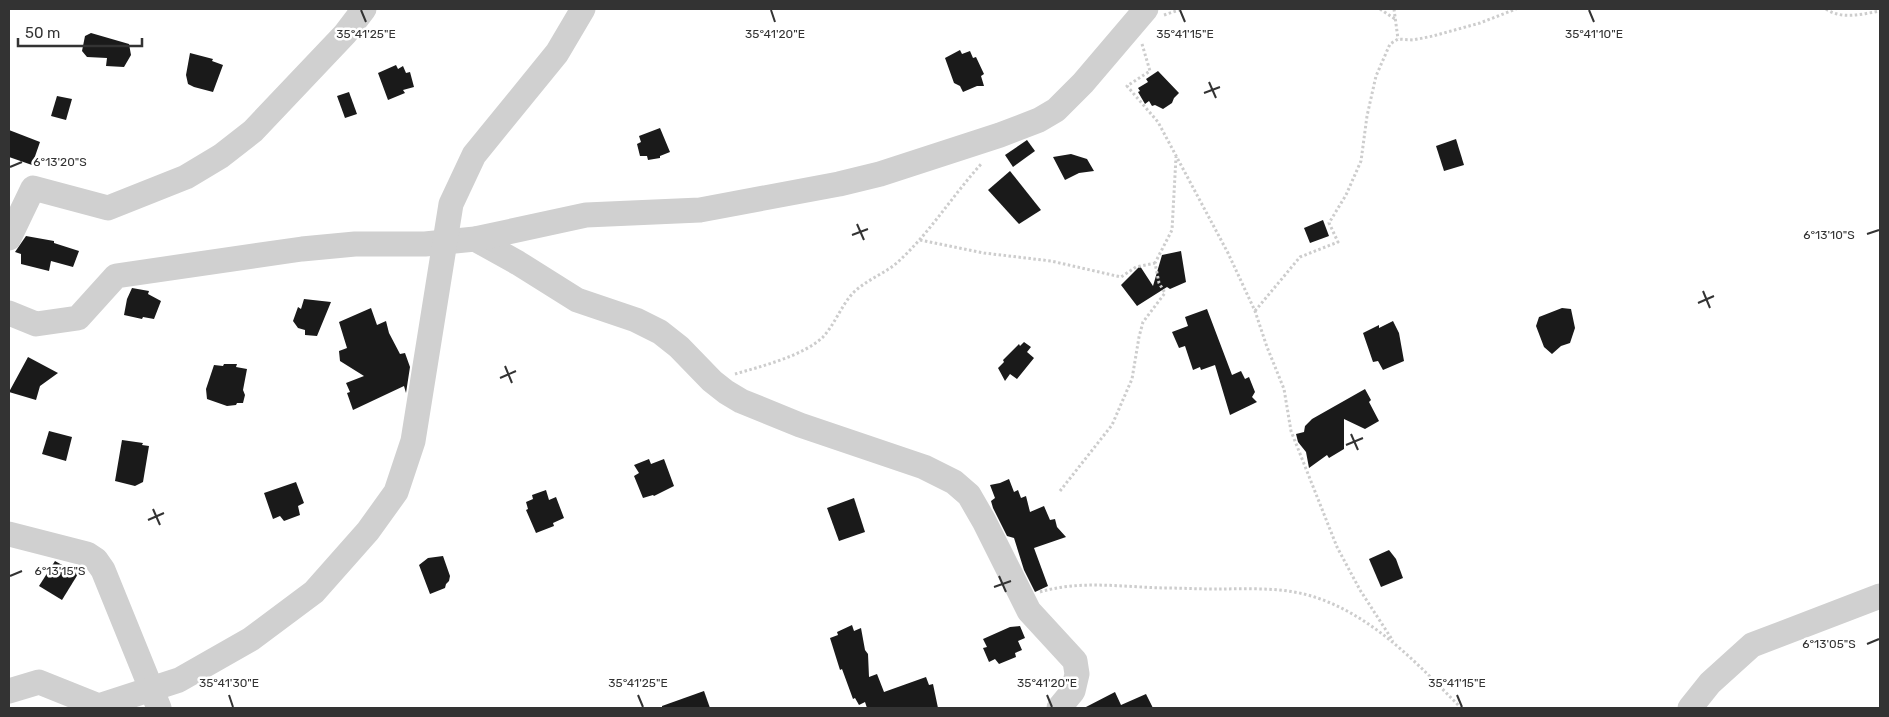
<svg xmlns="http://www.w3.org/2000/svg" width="1889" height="717" viewBox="0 0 1889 717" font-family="Rubik,sans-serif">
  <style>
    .building { fill: #1a1a1a }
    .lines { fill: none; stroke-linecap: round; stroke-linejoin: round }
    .path { stroke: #cdcdcd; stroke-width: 3; stroke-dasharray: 2.5 2.5; stroke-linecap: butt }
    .minor { stroke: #d0d0d0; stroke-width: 25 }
    .ticks { fill: none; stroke: #333; stroke-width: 2 }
    .ticks-label { font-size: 12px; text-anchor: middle; fill: #333; stroke: #fff; stroke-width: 5; stroke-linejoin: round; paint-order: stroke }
  </style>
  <rect width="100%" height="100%" fill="#fff"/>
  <g class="building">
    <path d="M91,33L129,44L131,55L124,67L106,66L107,58L87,57L82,51L85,36Z"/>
    <path d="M960,50L962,54L970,51L973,58L976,57L984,74L981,76L984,86H977L963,92L960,86L954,83L945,58Z"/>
    <path d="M190,53L213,59L212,61L223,65L213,92L194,87L188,84L186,75Z"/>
    <path d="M396,65L398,69L403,66L406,73L410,72L414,87L403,90L405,93L388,100L378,73Z"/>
    <path d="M1158,71L1179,93L1174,98L1172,103L1163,109L1155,105L1152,106L1149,101L1145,104L1138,92L1140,91L1138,88L1148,82L1146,79Z"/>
    <path d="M349,92L357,114L345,118L337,96Z"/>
    <path d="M57,96L72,99L66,120L51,116Z"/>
    <path d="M660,128L670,152L660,156V158L648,160L647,156H640L637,144L641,142L639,136Z"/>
    <path d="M9,130L40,142L32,165L9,157Z"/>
    <path d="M1456,139L1464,165L1444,171L1436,146Z"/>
    <path d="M1027,140L1035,151L1013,167L1005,155Z"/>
    <path d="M1071,154L1087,159L1094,171L1079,173L1065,180L1053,157Z"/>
    <path d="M1010,171L1041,210L1019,224L988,190Z"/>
    <path d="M1323,220L1329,236L1310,243L1304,228Z"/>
    <path d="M26,236L54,241V243L79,251L73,267L51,261L49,271L21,264V254L15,252Z"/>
    <path d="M1181,251L1186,282L1170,289L1167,287L1137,306L1121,285L1140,266L1153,286L1162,255Z"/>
    <path d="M132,288L149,291L148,294L161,301L154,319L143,317L142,319L124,315L127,299Z"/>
    <path d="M304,299L331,302L317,336L305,335V330L298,328L293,321L298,307L301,309Z"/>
    <path d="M371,308L377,325L386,321L389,333L400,354L405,353L410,367L406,393L404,386L353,410L347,393L350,392L346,383L364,376L340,361L339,351L347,348L339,322Z"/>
    <path d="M1562,308L1571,309L1575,328L1570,343L1561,346L1552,354L1544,347L1536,326L1539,317Z"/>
    <path d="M1207,309L1232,375L1241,371L1245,379L1249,377L1255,392L1252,397L1257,402L1230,415L1215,365L1201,370L1200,367L1193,370L1185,346L1179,348L1172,332L1188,326L1185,317Z"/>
    <path d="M1393,321L1399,333L1404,361L1383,370L1378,361L1373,362L1363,333L1379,325V328Z"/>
    <path d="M1024,342L1031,347L1027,352L1034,358L1017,379L1010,374L1005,381L998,368L1004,362L1003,360L1019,344L1020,346Z"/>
    <path d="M28,357L58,373L40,386L36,400L9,392Z"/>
    <path d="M224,364H237L236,367L247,369L243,390L245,395L243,403H237L236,405L227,406L207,399L206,389L214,365L223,366Z"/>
    <path d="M1365,389L1371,400L1369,402L1379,421L1365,429L1344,419V449L1329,458L1327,455L1309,468L1306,452L1298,442L1296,434L1304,432L1305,426L1312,419Z"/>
    <path d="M49,431L72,437L66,461L42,454Z"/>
    <path d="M122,440L143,443L142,445L149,446L143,482L135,486L115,481Z"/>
    <path d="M649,459L651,464L664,459L674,486L654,496L653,495L643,498L634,476L639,473L634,465Z"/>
    <path d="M1009,479L1014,492L1018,490L1021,498L1026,496L1030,512L1044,506L1050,520L1055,519L1057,527L1066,537L1034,548L1048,586L1035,592L1024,570L1014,538L1007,536L993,508L991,501L995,498L990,485L1000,483Z"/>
    <path d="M296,482L304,503L298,506L300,515L284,521L280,516L273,519L264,493Z"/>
    <path d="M546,490L549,500L556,497L564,518L553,523L554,526L536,533L526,510L528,509L526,502L533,499L532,495Z"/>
    <path d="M854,498L865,532L839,541L827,508Z"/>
    <path d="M1389,550L1396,559L1403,578L1381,587L1369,559Z"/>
    <path d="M443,556L450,576L449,581L446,584L445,588L430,594L419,565L428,558Z"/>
    <path d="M55,561L78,574L62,600L39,586Z"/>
    <path d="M852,625L854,631L861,628L865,650L868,654L869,677L877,674L884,692L926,677L929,685L933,684L938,708H867L865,702L859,705L855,698L853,699L842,669L840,670L830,638L838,635L837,632Z"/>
    <path d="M1020,626L1025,638L1018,641L1022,650L1015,653L1016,657L999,664L995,659L989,662L983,648L987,647L983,639L1010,627Z"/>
    <path d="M704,691L710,708H662V706Z"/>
    <path d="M1115,692L1121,705L1146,694L1153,708H1084Z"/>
  </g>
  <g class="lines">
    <g class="path">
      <path d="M1380,9L1395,19"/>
      <path d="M1394,9L1398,39"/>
      <path d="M1826,9C1842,20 1862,14 1880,11"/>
      <path d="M1164,15L1182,9"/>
      <path d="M1142,44L1150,71L1127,86L1158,122L1228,253L1255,311L1267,347L1284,389L1291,431L1337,547L1360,590L1393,641"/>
      <path d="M920,240L984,253L1051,261L1121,277L1136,267L1155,263"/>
      <path d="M1255,311L1300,257L1338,242L1329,223L1346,195L1361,161L1367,116L1376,76L1390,44L1398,39L1413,40L1433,36L1480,23L1516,9"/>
      <path d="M735,374C762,366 803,356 823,337C835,324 841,306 853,293C867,279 887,273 900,260C931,231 953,195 982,163"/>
      <path d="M1060,491L1112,425L1132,379L1139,337L1143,322L1165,293L1159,283L1155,263L1172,230L1176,157"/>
      <path d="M1040,592C1079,580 1124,587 1164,588C1181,588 1197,589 1214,589C1243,589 1275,587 1304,594C1368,610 1417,663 1461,708"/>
    </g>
    <g class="minor">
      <path d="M9,238L33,188L108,208L186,177L221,156L253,131L345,34L364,9"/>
      <path d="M475,239L518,263L577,300L636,320L660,332L679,347L712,381L726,392L741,401L800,425L924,467L954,482L969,495L984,521L1029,611L1075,661L1077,674L1073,691L1059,708"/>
      <path d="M9,313L36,324L78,318L116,276L302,249L355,244H425L475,239L586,215L700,210L839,184L880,174L1000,135L1039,120L1056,110L1083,83L1146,9"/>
      <path d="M9,534L87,554L96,560L103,570L159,708"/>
      <path d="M9,691L39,682L99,706L179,680L251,639L314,592L368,531L396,492L413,441L451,204L474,155L557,53L583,9"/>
      <path d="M1690,708L1710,683L1752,645L1880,596"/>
    </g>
  </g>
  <path class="ticks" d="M361,10L366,22M771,10L775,22M1180,10L1185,22M1589,10L1594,22M1209,82L1216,98M1204,93L1220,87M10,167L22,162M857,224L864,240M1867,234L1879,230M852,235L868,229M1703,291L1710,308M1698,303L1714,296M505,366L512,383M500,378L516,371M1351,434L1358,450M1346,445L1363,438M153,509L160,525M148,520L164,513M10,576L22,571M999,576L1006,592M994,587L1011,581M1867,644L1879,639M229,695L233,707M638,695L643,707M1047,695L1052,707M1457,695L1462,707"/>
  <g class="ticks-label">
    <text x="366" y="38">35°41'25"E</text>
    <text x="775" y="38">35°41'20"E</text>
    <text x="1185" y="38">35°41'15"E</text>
    <text x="1594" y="38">35°41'10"E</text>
    <text x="60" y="166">6°13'20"S</text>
    <text x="1829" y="239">6°13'10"S</text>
    <text x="60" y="575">6°13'15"S</text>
    <text x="1829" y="648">6°13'05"S</text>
    <text x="229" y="687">35°41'30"E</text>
    <text x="638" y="687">35°41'25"E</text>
    <text x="1047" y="687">35°41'20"E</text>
    <text x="1457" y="687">35°41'15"E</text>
  </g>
  <rect width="1889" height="717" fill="none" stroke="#333333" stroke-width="20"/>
  <path d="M18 38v8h124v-8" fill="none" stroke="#333333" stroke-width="2.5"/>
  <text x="25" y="38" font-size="15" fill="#333333" stroke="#ffffff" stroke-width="4" paint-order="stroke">50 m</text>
</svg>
